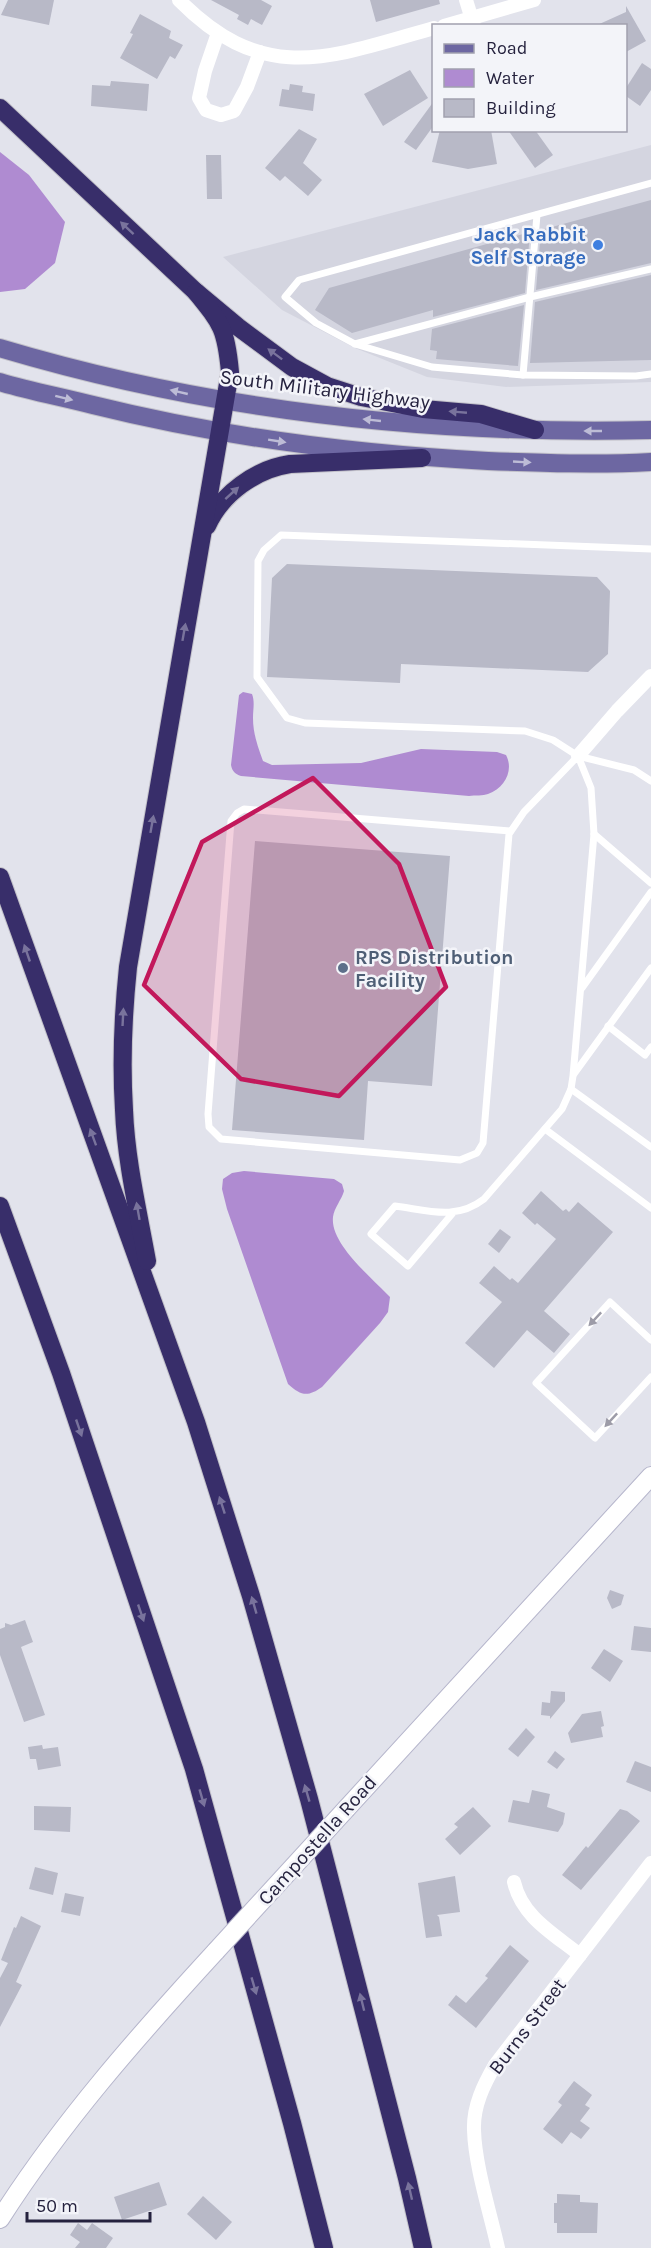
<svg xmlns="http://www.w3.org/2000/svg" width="651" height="2248" viewBox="0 0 651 2248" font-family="Karla,sans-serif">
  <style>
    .built { fill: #d4d5e0 }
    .water { fill: #af8bd1 }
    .building { fill: #b8b9c7 }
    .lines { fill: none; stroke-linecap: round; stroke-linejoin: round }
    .secondary-casing { stroke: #b6b6cc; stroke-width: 20 }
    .primary-casing { stroke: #c2c1c9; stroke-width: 20 }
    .highway-casing { stroke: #c2c1c9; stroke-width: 20 }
    .lane { stroke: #fff; stroke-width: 7 }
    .street { stroke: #fff; stroke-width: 14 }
    .secondary { stroke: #fff; stroke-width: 18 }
    .primary { stroke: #6d67a2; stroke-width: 18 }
    .highway { stroke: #382e6a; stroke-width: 18 }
    .secondary-bridge-casing { stroke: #b6b6cc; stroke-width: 20; stroke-linecap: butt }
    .secondary-bridge { stroke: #fff; stroke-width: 18 }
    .oneway { fill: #79739c }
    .oneway2 { fill: #bdbcd6 }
    .oneway3 { fill: #9d9ca8 }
    .marked { fill: #c2185b; fill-opacity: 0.2; stroke: #c2185b; stroke-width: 4.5; stroke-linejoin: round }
    .shop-dot { fill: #3f7fe0; stroke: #f3f4f9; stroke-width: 2 }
    .service-dot { fill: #5c6f8a; stroke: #f3f4f9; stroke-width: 2 }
    .labels { text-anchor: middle; stroke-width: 5; stroke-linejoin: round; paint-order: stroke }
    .shop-label { font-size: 20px; font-weight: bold; fill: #366cbe; stroke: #f3f4f9; text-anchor: end }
    .street-label { font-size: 20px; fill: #25223e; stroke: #f3f4f9 }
    .service-label { font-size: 20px; font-weight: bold; fill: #4e5e75; stroke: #f3f4f9; text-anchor: start }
  </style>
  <rect width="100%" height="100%" fill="#e2e3ec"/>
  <path class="built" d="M651,145V382L506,387L427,377L355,348L282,310L223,257Z"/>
  <g class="water">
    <path d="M0,152L29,175L65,222L55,263L25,289L0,292Z"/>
    <path d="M243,692L252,694C255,702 253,709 253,718C253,734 258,747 263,761L272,765L361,763L421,749L497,752L506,755C514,770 505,788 488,794C483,796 475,795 469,796L241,776C235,774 232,771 231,765L239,695Z"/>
    <path d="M244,1171L334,1179L342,1184L344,1191C342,1199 334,1208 333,1217C330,1244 372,1278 390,1297L388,1312L380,1323L322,1387C308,1397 301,1396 288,1384L227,1209L222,1189L223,1179L232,1173Z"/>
  </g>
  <g class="building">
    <path d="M8,0H54L49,25L1,15Z"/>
    <path d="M211,0H261L272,6L262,25L251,19L248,25L237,19L239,15Z"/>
    <path d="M370,0H439L440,4L376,22Z"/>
    <path d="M626,6L646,41L626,52V26H595L626,12Z"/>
    <path d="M140,14L171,31L169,38L183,45L175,59L170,56L157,79L120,58L131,38L133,34L130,33Z"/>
    <path d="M642,63L651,69V90L640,106L626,96V88Z"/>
    <path d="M410,70L428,98L383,126L364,94Z"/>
    <path d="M111,81L149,84L147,111L91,106L92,85L110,86Z"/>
    <path d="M290,84L303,86L302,92L315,94L313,111L279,106L282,89L289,90Z"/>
    <path d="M434,101V125L416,150L404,142Z"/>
    <path d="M299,129L317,139L303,163L322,180L308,196L285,176L280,181L265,168Z"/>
    <path d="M440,130H491L497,164L468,169L432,162Z"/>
    <path d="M508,130H535L553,155L535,168Z"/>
    <path d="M206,155H221L222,199H207Z"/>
    <path d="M651,200V263L536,290L541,230Z"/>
    <path d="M530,232L525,293L433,317V310L352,333L315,310L329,288Z"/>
    <path d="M651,275V360L530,363L535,302Z"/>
    <path d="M524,305L518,366L436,359L437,351L430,350L432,329Z"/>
    <path d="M287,564L597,577L610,591L608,654L588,672L401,664L400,683L267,677L272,578Z"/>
    <path d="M255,841L450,856L432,1086L368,1081L364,1140L232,1130Z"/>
    <path d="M541,1191L563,1211L566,1209L569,1212L578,1202L613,1232L544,1311L570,1334L554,1353L527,1330L494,1368L465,1343L502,1302L479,1283L494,1266L510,1280L512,1278L518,1283L556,1239L537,1223L535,1225L522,1213Z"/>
    <path d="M500,1229L511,1237L499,1253L488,1244Z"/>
    <path d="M610,1590L624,1595L621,1605L612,1609L607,1598Z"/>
    <path d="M25,1620L33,1642L21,1647L45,1715L24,1722L0,1655V1629L5,1627V1623L11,1625Z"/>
    <path d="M634,1626L651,1628V1652L631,1650Z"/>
    <path d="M604,1649L623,1661L610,1682L591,1668Z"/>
    <path d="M551,1691L565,1692V1701L550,1719V1716L541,1715L542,1702L550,1703Z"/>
    <path d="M601,1711L604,1726L601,1727L603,1737L571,1743L568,1733L582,1714Z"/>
    <path d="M526,1728L535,1737L518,1757L508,1749Z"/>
    <path d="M42,1745L43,1749L58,1747L61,1766L38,1770L36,1759H30L28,1747Z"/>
    <path d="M555,1751L565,1759L557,1769L547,1762Z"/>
    <path d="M635,1761L651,1767V1792L626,1782Z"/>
    <path d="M532,1790L550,1794L547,1807L565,1813L563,1824L558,1832L508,1822L513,1800L529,1803Z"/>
    <path d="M34,1806L71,1807L70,1832L34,1830Z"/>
    <path d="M473,1807L491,1826L460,1855L445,1839L458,1827L454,1824Z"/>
    <path d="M620,1809L627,1811L640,1821L581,1890L562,1875L586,1846L588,1848Z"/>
    <path d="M35,1867L58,1873L53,1895L29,1889Z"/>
    <path d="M455,1876L460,1912L437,1915L439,1917L442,1936L426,1938L418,1883Z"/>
    <path d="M65,1893L84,1897L80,1916L61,1912Z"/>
    <path d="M21,1916L41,1926L16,1982L22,1985L0,2027V1978L8,1963L1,1960L14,1927L16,1928Z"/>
    <path d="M510,1945L529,1961L476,2028L448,2005L456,1995L466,2003L488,1978L485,1976Z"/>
    <path d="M574,2081L592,2095L585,2105L590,2108L580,2121L590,2128L581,2139L571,2132L562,2144L543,2129L562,2105L558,2102Z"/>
    <path d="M159,2182L167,2205L122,2220L114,2197Z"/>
    <path d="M557,2194L580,2195V2202L598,2203L597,2233H557V2223H554V2203H557Z"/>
    <path d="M203,2196L232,2222L216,2240L187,2214Z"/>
    <path d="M78,2223L87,2230L92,2223L113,2238L106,2248H75L80,2242L70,2235Z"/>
  </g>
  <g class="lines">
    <defs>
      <g id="secondary">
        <path d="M347,1808L651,1476"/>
        <path d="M0,2219C62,2122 138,2036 216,1951"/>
      </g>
      <g id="primary">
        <path d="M0,348C211,411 432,435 651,430"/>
        <path d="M0,382C30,391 62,397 93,405C222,437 354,454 488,461C542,463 597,465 651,462"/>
      </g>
      <g id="highway">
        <path d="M0,108L196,292L238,327L292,367L327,386L361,397L423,409L481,414L535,430"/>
        <path d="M207,526C221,494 256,469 290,464L422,458"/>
        <path d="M0,877L196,1422L251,1596L309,1799L407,2178L423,2248"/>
        <path d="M0,1206L61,1373L194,1769L292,2123L324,2248"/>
        <path d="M147,1261C138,1211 126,1161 124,1110C121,1062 123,1015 128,967L230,372C226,329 222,324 196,292"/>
      </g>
    </defs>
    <use href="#secondary" class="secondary-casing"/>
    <use href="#primary" class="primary-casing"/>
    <use href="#highway" class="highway-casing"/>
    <g class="lane">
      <path d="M651,183L299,280L285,297L316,323L355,344L432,367L523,375L636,376L651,374"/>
      <path d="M355,344L530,297L651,269"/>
      <path d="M523,375L537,215"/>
      <path d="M651,549L281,535L264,550L258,561L257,677L287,718L305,723L525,731L553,740L578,756L634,770L651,781"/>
      <path d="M594,834L651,883"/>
      <path d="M582,988L651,892"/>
      <path d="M608,1026L645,1055L651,1047"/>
      <path d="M574,1074L651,968"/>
      <path d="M571,1089L651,1147"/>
      <path d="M545,1129L651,1208"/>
      <path d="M452,1214L408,1266L371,1234L395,1206C427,1210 456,1221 484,1199L562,1109L571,1089L573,1076L594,834L591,788L578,756L524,812L509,834L483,1143L477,1153L460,1160L221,1139L209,1127L208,1114L231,821L237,813L244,809L511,831"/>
      <path d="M651,1340L610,1302L536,1383L595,1438L651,1377"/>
    </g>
    <g class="street">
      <path d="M179,0C265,87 331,57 434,28"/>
      <path d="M466,0L474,26"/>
      <path d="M444,26L534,0"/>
      <path d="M218,33L205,71L199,98L206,110L221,115L234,111L247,87L260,52"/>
      <path d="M578,756L617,711L651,676"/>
      <path d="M514,1882C522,1917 554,1934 580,1955"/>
      <path d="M498,2248C490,2212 475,2166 474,2130C473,2106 484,2084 495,2065L651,1863"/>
    </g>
    <use href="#secondary" class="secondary"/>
    <use href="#primary" class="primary"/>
    <use href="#highway" class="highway"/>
    <defs>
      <path id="secondary-bridge" d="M216,1951L347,1808"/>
    </defs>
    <use href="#secondary-bridge" class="secondary-bridge-casing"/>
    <use href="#secondary-bridge" class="secondary-bridge"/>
  </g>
  <defs><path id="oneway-solid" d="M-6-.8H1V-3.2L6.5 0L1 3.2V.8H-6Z" transform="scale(1.5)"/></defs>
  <g class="oneway">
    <use href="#oneway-solid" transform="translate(127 228) rotate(-137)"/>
    <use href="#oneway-solid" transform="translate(275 354) rotate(-143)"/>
    <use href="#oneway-solid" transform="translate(458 412) rotate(-175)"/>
    <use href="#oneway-solid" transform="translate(232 493) rotate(-42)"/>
    <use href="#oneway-solid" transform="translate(184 632) rotate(-80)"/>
    <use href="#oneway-solid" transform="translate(152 824) rotate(-80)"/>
    <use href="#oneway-solid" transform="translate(27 953) rotate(-109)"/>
    <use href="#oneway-solid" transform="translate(123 1017) rotate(-87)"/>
    <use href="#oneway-solid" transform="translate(93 1137) rotate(-110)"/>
    <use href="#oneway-solid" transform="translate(138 1211) rotate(-100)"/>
    <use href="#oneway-solid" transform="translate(79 1428) rotate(71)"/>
    <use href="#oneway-solid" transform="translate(222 1505) rotate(-108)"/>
    <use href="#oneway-solid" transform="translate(254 1605) rotate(-106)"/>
    <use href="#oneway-solid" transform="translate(141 1613) rotate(71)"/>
    <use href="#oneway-solid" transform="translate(307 1793) rotate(-106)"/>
    <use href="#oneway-solid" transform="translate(202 1798) rotate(74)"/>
    <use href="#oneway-solid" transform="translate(254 1986) rotate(74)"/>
    <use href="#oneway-solid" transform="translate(362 2002) rotate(-104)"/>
    <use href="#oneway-solid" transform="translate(410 2191) rotate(-103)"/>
  </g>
  <g class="oneway2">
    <use href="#oneway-solid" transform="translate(179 392) rotate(-167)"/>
    <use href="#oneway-solid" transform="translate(64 398) rotate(14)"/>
    <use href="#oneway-solid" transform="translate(372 420) rotate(-174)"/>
    <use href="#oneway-solid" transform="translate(593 431) rotate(180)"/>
    <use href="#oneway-solid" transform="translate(277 441) rotate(9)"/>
    <use href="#oneway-solid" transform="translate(522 462) rotate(3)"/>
  </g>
  <g class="oneway3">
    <use href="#oneway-solid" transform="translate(595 1319) rotate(133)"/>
    <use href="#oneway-solid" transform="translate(611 1420) rotate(133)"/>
  </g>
  <path class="marked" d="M313,778L399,864L446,987L339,1096L241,1079L144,985L202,842Z"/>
  <circle class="shop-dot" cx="598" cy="245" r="6"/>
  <circle class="service-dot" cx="343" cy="968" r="6"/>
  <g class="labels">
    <g class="shop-label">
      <text x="586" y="241">Jack Rabbit<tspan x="586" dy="23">Self Storage</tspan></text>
    </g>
    <g class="street-label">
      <text transform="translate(325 389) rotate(7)" y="7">South Military Highway</text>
      <text transform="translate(317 1840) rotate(-48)" y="7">Campostella Road</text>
      <text transform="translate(527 2026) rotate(-53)" y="7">Burns Street</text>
    </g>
    <g class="service-label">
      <text x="355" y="964">RPS Distribution<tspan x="355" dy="23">Facility</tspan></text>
    </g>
  </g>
  <rect x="432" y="24" width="195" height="108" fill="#f3f4f9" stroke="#a1a0ae" stroke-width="1.5"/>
  <rect x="444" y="44" width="30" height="9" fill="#6d67a2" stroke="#a1a0ae" stroke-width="1.5"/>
  <text x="486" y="54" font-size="18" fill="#25223e">Road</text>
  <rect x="444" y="69" width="30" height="18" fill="#af8bd1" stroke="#a1a0ae" stroke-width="1.5"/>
  <text x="486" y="84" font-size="18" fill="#25223e">Water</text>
  <rect x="444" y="99" width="30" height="18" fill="#b8b9c7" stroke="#a1a0ae" stroke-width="1.5"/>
  <text x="486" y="114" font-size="18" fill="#25223e">Building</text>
  <path d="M27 2212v9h123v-9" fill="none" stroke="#25223e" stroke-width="3"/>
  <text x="36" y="2212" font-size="18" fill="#25223e" stroke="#f3f4f9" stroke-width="4.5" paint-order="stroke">50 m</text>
</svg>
